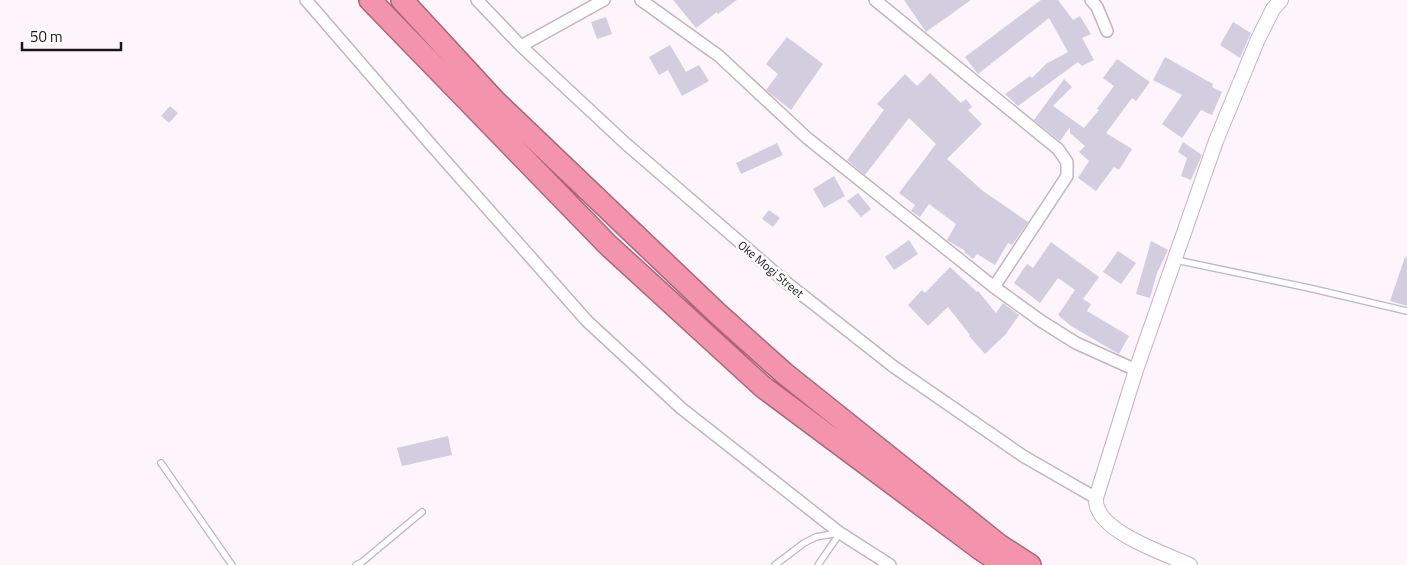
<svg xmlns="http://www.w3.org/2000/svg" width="1407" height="565" viewBox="0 0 1407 565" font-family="'Titillium Web',sans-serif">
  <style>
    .building { fill: #d2cddf }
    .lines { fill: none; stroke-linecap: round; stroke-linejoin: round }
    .service-casing { stroke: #c3b4c1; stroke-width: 8 }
    .minor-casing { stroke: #c3b4c1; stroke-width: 14 }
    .tertiary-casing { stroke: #c3b4c1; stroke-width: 16 }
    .motorway-casing { stroke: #a86879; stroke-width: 24 }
    .service { stroke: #fff; stroke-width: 5.5 }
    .minor { stroke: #fff; stroke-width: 11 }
    .tertiary { stroke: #fff; stroke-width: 14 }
    .motorway { stroke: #f494ac; stroke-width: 21 }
    .labels { text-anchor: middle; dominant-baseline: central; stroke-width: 5; stroke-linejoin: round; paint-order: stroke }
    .street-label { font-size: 12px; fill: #1b151a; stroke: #fff }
  </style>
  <rect width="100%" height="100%" fill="#fef4fc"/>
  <path class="building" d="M 673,0 L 737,0 L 718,14 L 717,12 L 696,28 Z
    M 904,0 L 971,0 L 926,32 Z
    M 1041,0 L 1058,0 L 1073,20 L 1080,16 L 1091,34 L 1082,38 L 1094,60 L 1082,66 L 1078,62 L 1018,106 L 1005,94 L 1030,76 L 1032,78 L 1046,64 L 1068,52 L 1049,18 L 978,74 L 965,57 Z
    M 606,17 L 612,34 L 597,39 L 591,22 Z
    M 1233,22 L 1251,33 L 1240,58 L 1220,45 Z
    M 787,37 L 823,64 L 791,110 L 766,90 L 778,74 L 766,64 Z
    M 670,45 L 686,72 L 699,65 L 709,81 L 682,96 L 668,70 L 659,75 L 649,57 Z
    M 1165,57 L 1213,84 L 1212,87 L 1222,92 L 1212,115 L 1201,110 L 1182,138 L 1162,124 L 1182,95 L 1153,80 Z
    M 1117,59 L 1150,82 L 1136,101 L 1132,98 L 1106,133 L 1132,149 L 1119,170 L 1114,167 L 1096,191 L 1078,178 L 1089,161 L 1079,152 L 1085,146 L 1070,133 L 1070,127 L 1060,141 L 1034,120 L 1064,79 L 1072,87 L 1053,106 L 1084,128 L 1099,110 L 1097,109 L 1114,86 L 1103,78 Z
    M 930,73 L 961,103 L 966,99 L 972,107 L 968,110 L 982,124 L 947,159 L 983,191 L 1028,222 L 1012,245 L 1008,243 L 995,265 L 977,254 L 973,259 L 964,252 L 965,251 L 947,240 L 956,224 L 929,204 L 920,217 L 911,211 L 915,205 L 899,193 L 936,144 L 909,118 L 865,175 L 847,160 L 884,110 L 877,104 L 905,74 L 917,86 Z
    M 170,106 L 178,113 L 169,123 L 161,116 Z
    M 1183,142 L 1202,155 L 1191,180 L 1181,176 L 1187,158 L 1178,152 Z
    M 777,143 L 783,155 L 741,174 L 736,163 Z
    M 834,176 L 845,196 L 824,208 L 813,189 Z
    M 858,193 L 871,209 L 861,217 L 847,201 Z
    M 769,210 L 780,218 L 773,227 L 762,219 Z
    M 909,240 L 918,254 L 894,270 L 885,257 Z
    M 1151,241 L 1168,250 L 1157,273 L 1150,298 L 1136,294 Z
    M 1051,242 L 1099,277 L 1083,299 L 1091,304 L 1087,311 L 1129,336 L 1119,354 L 1071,326 L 1058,315 L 1075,290 L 1058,278 L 1040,303 L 1014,283 L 1027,264 L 1033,268 Z
    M 1118,251 L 1136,263 L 1121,284 L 1103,272 Z
    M 1405,257 L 1407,258 L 1407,306 L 1390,301 Z
    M 950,267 L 977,292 L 978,291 L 996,313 L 1003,303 L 1019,315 L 1006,334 L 985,354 L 969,336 L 970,335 L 948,307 L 928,326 L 908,305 L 922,290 L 925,293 Z
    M 448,436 L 452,455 L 402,466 L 397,448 Z"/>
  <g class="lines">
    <g class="service-casing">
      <path id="service" d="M 1176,260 L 1309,288 L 1407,311
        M 161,463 L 232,565
        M 356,565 L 362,562 L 422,512
        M 775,565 L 804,543 L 816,537 L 838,533
        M 818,565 L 840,533"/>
    </g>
    <g class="minor-casing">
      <path id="minor" d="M 306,0 L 433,147 L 587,321 L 681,408 L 840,533 L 890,565
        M 477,0 L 521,46 L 625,143 L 787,283 L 894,367 L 1023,456 L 1096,498
        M 641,0 L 719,56 L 807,138 L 994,287 L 1041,321 L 1076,343 L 1136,370
        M 875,0 L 1058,149 L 1067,162 L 1067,176 L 994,287
        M 1091,0 L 1097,7 L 1107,31
        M 521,46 L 604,0"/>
    </g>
    <g class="tertiary-casing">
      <path id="tertiary" d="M 1190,565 C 1166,554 1108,535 1098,509 C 1096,506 1096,501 1096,498 L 1136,370 L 1216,141 L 1258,39 L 1273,9 L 1281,0"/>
    </g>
    <g class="motorway-casing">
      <path id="motorway" d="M 370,0 L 608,245 L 763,387 L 979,548 L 1004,565
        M 402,0 L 495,101 L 717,313 L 784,373 L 999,545 L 1030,565"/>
    </g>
    <use href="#service" class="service"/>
    <use href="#minor" class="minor"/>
    <use href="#tertiary" class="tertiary"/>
    <use href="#motorway" class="motorway"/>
  </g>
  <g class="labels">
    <g class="street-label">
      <text transform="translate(771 269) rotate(40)">Oke Mogi Street</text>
    </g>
  </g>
  <path d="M22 42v8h99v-8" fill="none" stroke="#1b151a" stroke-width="2.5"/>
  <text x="30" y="42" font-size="15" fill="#1b151a" stroke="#ffffff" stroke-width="4" paint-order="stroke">50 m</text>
</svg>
